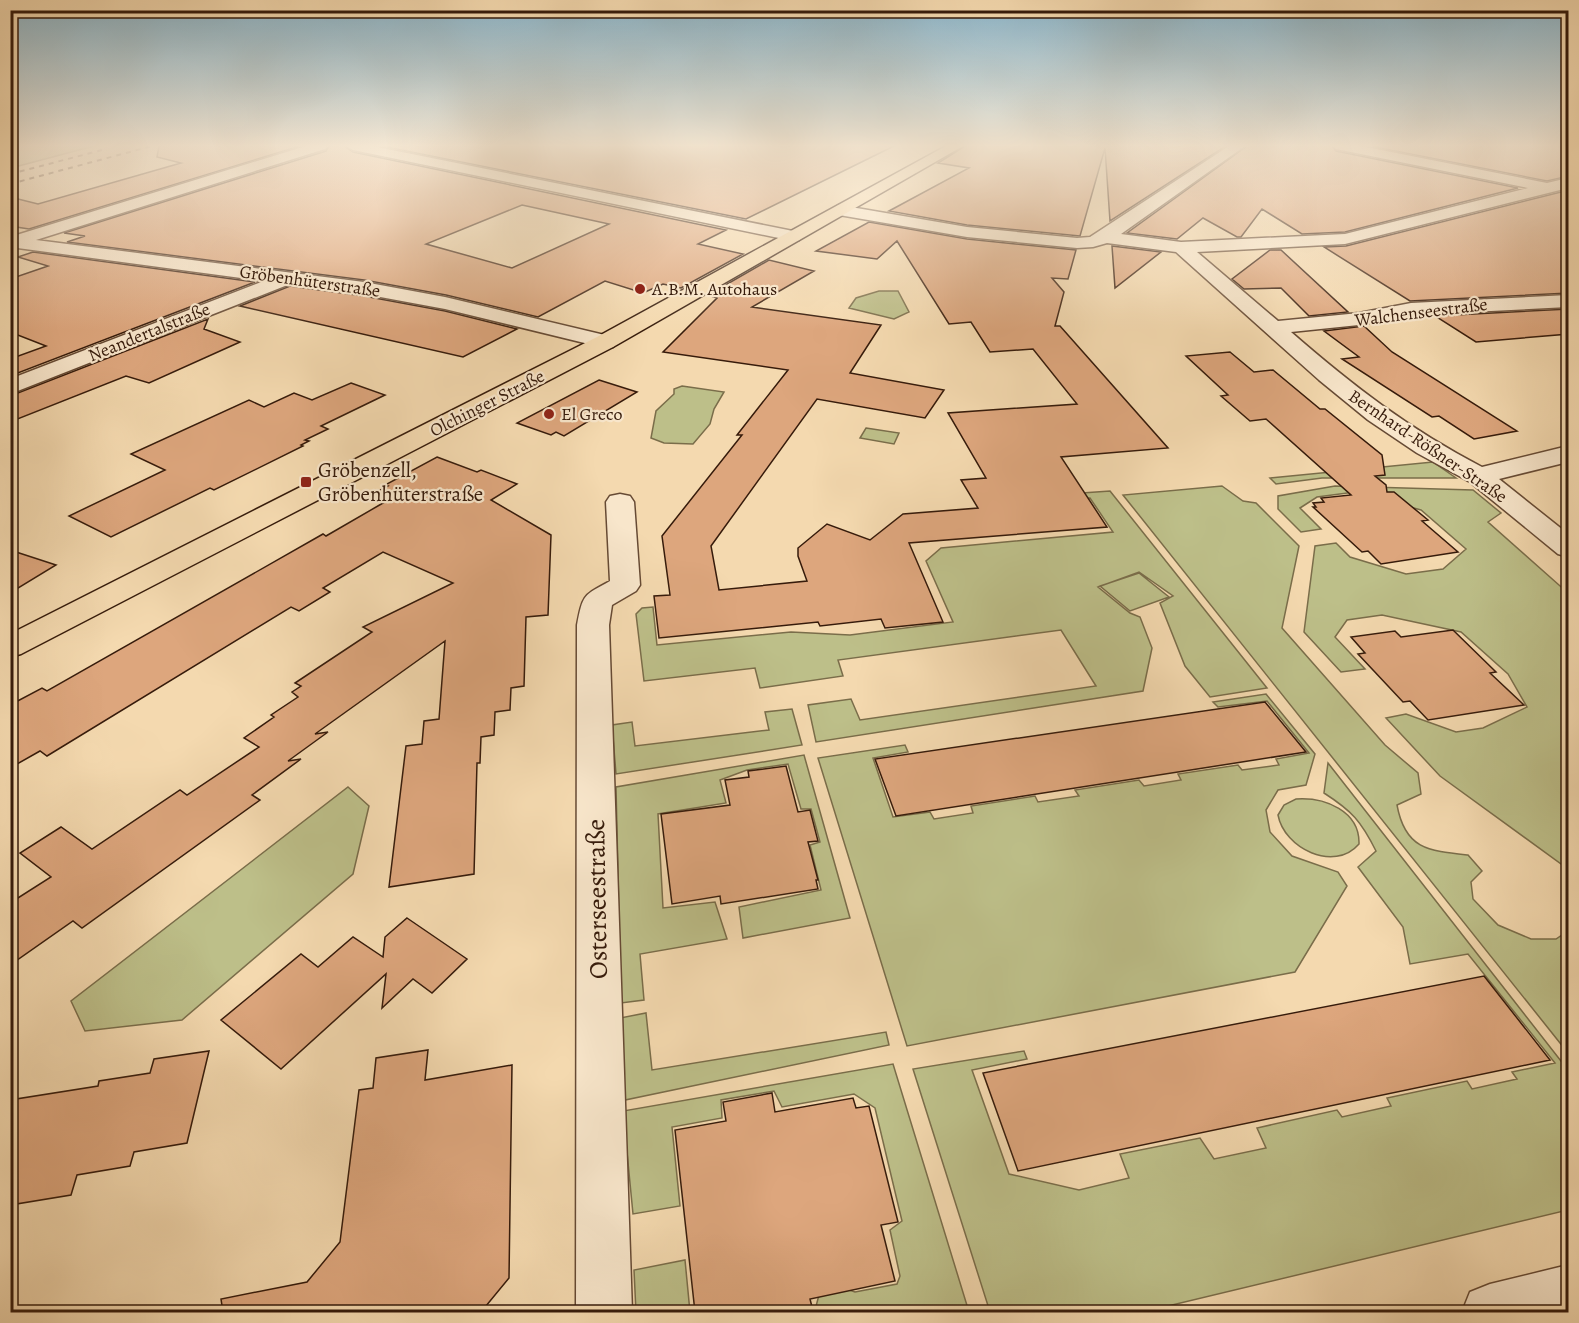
<svg xmlns="http://www.w3.org/2000/svg" width="1579" height="1323" viewBox="0 0 1579 1323" font-family="Alegreya,serif">
  <style>
    .green { fill: #bdbf89; stroke: #7a6d4a; stroke-width: 1.5 }
    .building { fill: #dda67d; stroke: #361b0b; stroke-width: 1.5; fill-rule: evenodd }
    .lines { fill: none; stroke-linecap: round; stroke-linejoin: round }
    .minor-casing { stroke: #664a34; stroke-width: 3 }
    .major-casing { stroke: #361b0b; stroke-width: 3 }
    .minor { fill: #f8e6cb; fill-rule: evenodd }
    .major { fill: #f4d9af; fill-rule: evenodd }
    .rail { stroke: #361b0b; stroke-width: 2; stroke-dasharray: 5 5; stroke-linecap: butt }
    .poi-dot { fill: #8f2418; stroke: #f8e6cb; stroke-width: 2 }
    .labels { text-anchor: middle; dominant-baseline: central; stroke-width: 4.5; stroke-linejoin: round; paint-order: stroke }
    .far-street-label { font-size: 18px; fill: #361b0b; stroke: #f8e6cb }
    .far-poi-label { font-size: 18px; fill: #361b0b; stroke: #f8e6cb; text-anchor: start }
    .poi-label { font-size: 21px; fill: #361b0b; stroke: #f8e6cb; text-anchor: start }
    .near-street-label { font-size: 26px; fill: #361b0b; stroke: #f8e6cb }
  </style>
  <rect width="100%" height="100%" fill="#f4d9af"/>
  <filter id="stains"><feTurbulence type="fractalNoise" baseFrequency=".00333" numOctaves="4"/><feColorMatrix values="0 0 0 0 .2 0 0 0 0 .09 0 0 0 0 .02 0 0 0 .5 -.17"/></filter>
  <radialGradient id="worn" r=".72"><stop offset=".6" stop-color="#630" stop-opacity="0"/><stop offset="1" stop-color="#630" stop-opacity=".3"/></radialGradient>
  <path class="green" d="M 10,146 L 94,146 L 11,168 Z
    M 879,291 L 898,291 L 909,312 L 894,319 L 849,308 L 856,298 Z
    M 682,386 L 724,392 L 714,409 L 710,424 L 693,444 L 664,443 L 651,438 L 656,411 L 674,394 L 674,389 Z
    M 866,428 L 899,433 L 894,444 L 860,438 Z
    M 1433,462 L 1456,478 L 1322,478 L 1276,484 L 1270,478 Z
    M 1222,486 L 1243,501 L 1256,503 L 1299,546 L 1282,628 L 1385,745 L 1418,773 L 1421,794 L 1397,805 C 1405,849 1428,851 1468,855 L 1482,871 L 1471,882 L 1473,899 L 1498,925 L 1531,939 L 1556,939 L 1568,931 L 1568,1053 L 1123,495 Z
    M 1335,486 L 1473,490 L 1501,513 L 1488,522 L 1568,593 L 1568,869 L 1440,776 L 1386,718 L 1406,714 L 1456,732 L 1483,728 L 1527,707 L 1508,674 L 1461,632 L 1382,615 L 1347,620 L 1335,637 L 1365,669 L 1341,672 L 1304,632 L 1315,546 L 1336,543 L 1350,557 L 1406,574 L 1443,569 L 1466,549 L 1421,510 L 1355,492 L 1317,497 L 1300,508 L 1321,529 L 1301,532 L 1278,509 L 1278,496 Z
    M 1110,491 L 1267,688 L 1210,697 L 1185,666 L 1160,603 L 1173,596 L 1139,572 L 1098,587 L 1130,613 L 1140,617 L 1152,648 L 1143,691 L 816,742 L 808,705 L 851,699 L 860,720 L 1096,686 L 1061,630 L 838,660 L 843,676 L 760,688 L 755,668 L 644,681 L 636,614 L 642,608 L 653,607 L 657,645 L 791,632 L 850,635 L 953,622 L 926,561 L 941,548 L 1113,532 L 1090,498 L 1057,500 L 1054,495 Z
    M 1139,573 L 1169,597 L 1130,611 L 1100,586 Z
    M 1266,694 L 1315,754 L 1306,785 L 1278,790 L 1266,810 L 1270,832 L 1292,856 L 1338,872 L 1347,886 L 1295,972 L 907,1046 L 818,758 L 905,745 L 908,752 L 873,758 L 893,817 L 930,812 L 934,819 L 973,813 L 971,806 L 1035,796 L 1038,802 L 1079,796 L 1075,790 L 1139,780 L 1144,786 L 1181,780 L 1178,774 L 1238,765 L 1242,770 L 1279,765 L 1276,759 L 1309,753 L 1267,701 L 1218,707 L 1213,702 Z
    M 792,709 L 802,745 L 616,774 L 612,725 L 632,722 L 635,746 L 769,730 L 765,712 Z
    M 804,755 L 850,918 L 743,938 L 739,907 L 821,890 L 810,845 L 820,842 L 811,809 L 801,809 L 788,764 L 747,770 L 720,780 L 726,803 L 658,814 L 663,908 L 715,902 L 727,939 L 640,954 L 644,1000 L 621,1003 L 616,787 Z
    M 1328,763 L 1568,1070 L 1568,1210 L 1143,1312 L 990,1312 L 913,1069 L 1024,1051 L 1027,1059 L 972,1070 L 1009,1174 L 1079,1190 L 1129,1178 L 1120,1154 L 1200,1138 L 1214,1159 L 1266,1148 L 1257,1128 L 1337,1110 L 1342,1117 L 1391,1106 L 1387,1098 L 1467,1081 L 1472,1089 L 1517,1079 L 1512,1072 L 1555,1063 L 1468,954 L 1410,964 L 1403,927 L 1358,867 L 1376,851 C 1361,821 1352,811 1324,793 Z
    M 348,787 L 369,806 L 353,874 L 182,1020 L 85,1031 L 71,1001 Z
    M 1296,799 C 1325,797 1360,811 1359,844 C 1334,873 1284,848 1278,815 L 1284,805 Z
    M 646,1013 L 652,1070 L 886,1032 L 889,1045 L 625,1100 L 620,1018 Z
    M 893,1064 L 969,1312 L 806,1312 L 815,1310 L 819,1295 L 849,1290 L 855,1292 L 897,1284 L 900,1276 L 890,1230 L 902,1221 L 875,1108 L 854,1094 L 782,1107 L 774,1091 L 721,1100 L 722,1118 L 672,1127 L 680,1206 L 633,1214 L 623,1111 Z
    M 685,1260 L 690,1312 L 636,1312 L 634,1270 Z"/>
  <path class="building" d="M 159,146 L 300,146 L 29,229 L 10,226 L 10,197 L 38,204 L 181,163 L 157,157 Z
    M 329,146 L 344,146 L 353,152 L 726,230 L 698,244 L 743,254 L 681,288 L 663,284 L 643,293 L 605,281 L 538,317 L 446,295 L 364,280 L 67,242 L 85,236 L 64,233 L 326,151 ZM 522,205 L 609,224 L 512,268 L 426,244 Z
    M 381,146 L 894,146 L 746,219 Z
    M 965,146 L 1226,146 L 1110,221 L 1105,148 L 1080,236 L 967,225 L 889,211 L 969,168 L 938,163 Z
    M 1247,146 L 1332,146 L 1336,151 L 1518,188 L 1345,232 L 1302,234 L 1262,209 L 1241,237 L 1237,237 L 1203,218 L 1177,239 L 1127,233 Z
    M 1370,146 L 1569,146 L 1569,176 L 1547,181 Z
    M 1569,190 L 1569,293 L 1410,301 L 1324,247 L 1346,246 Z
    M 869,222 L 967,239 L 1076,250 L 1068,279 L 1052,278 L 1064,292 L 1055,326 L 1060,326 L 1168,448 L 1061,457 L 1107,527 L 909,543 L 943,622 L 885,628 L 881,619 L 820,626 L 818,622 L 659,638 L 654,596 L 670,595 L 662,536 L 742,435 L 737,435 L 788,370 L 663,352 L 717,298 L 708,295 L 769,260 L 814,271 L 752,307 L 881,325 L 850,373 L 944,390 L 925,418 L 817,399 L 711,546 L 719,590 L 807,581 L 798,556 L 798,548 L 827,524 L 870,540 L 903,514 L 978,508 L 961,480 L 986,478 L 948,413 L 1077,404 L 1033,349 L 990,352 L 971,322 L 949,324 L 897,241 L 877,259 L 816,251 Z
    M 1112,246 L 1161,252 L 1115,288 Z
    M 1270,250 L 1281,250 L 1348,312 L 1309,316 L 1281,288 L 1244,289 L 1232,279 Z
    M 33,252 L 255,282 L 10,376 L 10,359 L 46,346 L 10,332 L 10,279 L 48,266 L 18,257 Z
    M 290,286 L 364,296 L 445,311 L 517,329 L 463,357 L 240,306 Z
    M 1569,309 L 1569,334 L 1476,342 L 1435,316 Z
    M 208,319 L 204,329 L 240,342 L 149,383 L 126,376 L 10,422 L 10,396 Z
    M 1364,326 L 1392,352 L 1517,431 L 1474,439 L 1439,416 L 1432,417 L 1342,359 L 1359,357 L 1324,331 Z
    M 1230,352 L 1254,372 L 1273,370 L 1320,409 L 1325,409 L 1382,455 L 1385,475 L 1375,476 L 1386,485 L 1387,492 L 1394,492 L 1428,520 L 1422,521 L 1458,552 L 1381,564 L 1368,551 L 1362,552 L 1313,507 L 1316,507 L 1313,503 L 1324,502 L 1321,498 L 1351,495 L 1266,419 L 1250,421 L 1221,396 L 1228,395 L 1186,356 Z
    M 599,380 L 637,392 L 564,436 L 556,432 L 551,435 L 517,423 Z
    M 351,383 L 385,395 L 321,426 L 328,429 L 305,440 L 309,441 L 301,445 L 303,446 L 214,490 L 210,488 L 111,537 L 69,516 L 165,470 L 131,454 L 249,400 L 264,407 L 294,393 L 312,400 Z
    M 437,457 L 477,472 L 481,470 L 517,484 L 491,500 L 551,535 L 548,615 L 526,617 L 524,686 L 511,688 L 510,710 L 495,712 L 494,735 L 481,737 L 480,763 L 477,763 L 474,874 L 389,887 L 406,746 L 422,744 L 424,721 L 439,719 L 445,641 L 315,734 L 328,732 L 288,761 L 301,759 L 252,795 L 260,800 L 82,928 L 73,921 L 10,965 L 10,903 L 51,877 L 20,853 L 61,827 L 92,849 L 180,790 L 187,795 L 259,747 L 244,738 L 274,717 L 271,715 L 298,697 L 292,692 L 301,686 L 295,683 L 372,632 L 363,627 L 453,583 L 383,552 L 323,588 L 330,592 L 299,611 L 291,607 L 47,756 L 40,751 L 10,768 L 10,705 L 42,688 L 47,691 L 323,534 L 326,536 L 383,503 L 368,497 L 388,486 L 385,485 Z
    M 10,550 L 56,565 L 10,593 Z
    M 1453,630 L 1496,672 L 1490,673 L 1524,705 L 1428,720 L 1410,701 L 1403,702 L 1358,654 L 1365,653 L 1351,637 L 1395,631 L 1401,637 Z
    M 1265,702 L 1306,752 L 896,816 L 875,759 Z
    M 786,766 L 798,812 L 810,810 L 818,841 L 808,842 L 818,880 L 816,880 L 818,889 L 721,904 L 720,896 L 672,904 L 661,814 L 730,805 L 725,780 L 749,777 L 748,771 Z
    M 407,918 L 467,959 L 432,993 L 413,979 L 382,1008 L 386,974 L 281,1069 L 221,1020 L 301,954 L 318,967 L 353,937 L 383,957 L 385,937 Z
    M 1484,976 L 1550,1060 L 1018,1171 L 983,1073 Z
    M 428,1050 L 425,1080 L 512,1065 L 509,1278 L 481,1312 L 223,1312 L 221,1299 L 307,1282 L 340,1242 L 359,1090 L 373,1088 L 376,1058 Z
    M 209,1051 L 187,1143 L 134,1152 L 130,1166 L 77,1175 L 71,1195 L 10,1205 L 10,1100 L 98,1086 L 99,1081 L 150,1073 L 154,1059 Z
    M 772,1093 L 775,1112 L 853,1098 L 856,1108 L 869,1106 L 898,1222 L 881,1225 L 895,1281 L 810,1299 L 812,1307 L 787,1312 L 695,1312 L 675,1130 L 726,1121 L 723,1102 Z"/>
  <g class="lines">
    <g class="minor-casing">
      <path id="minor" d="M 306,146 L 327,146 L 325,149 L 36,240 L 364,282 L 445,297 L 613,337 L 616,342 L 613,347 L 605,348 L 445,309 L 364,294 L 290,284 L 10,394 L 10,379 L 264,281 L 10,247 L 10,237 Z
        M 346,146 L 372,146 L 793,231 L 799,232 L 802,236 L 799,240 L 793,241 L 353,150 Z
        M 1229,146 L 1245,146 L 1121,234 L 1181,242 L 1345,234 L 1528,188 L 1341,150 L 1336,149 L 1334,146 L 1361,146 L 1547,183 L 1568,178 L 1568,188 L 1345,244 L 1197,252 L 1278,321 L 1359,313 L 1411,303 L 1568,295 L 1568,307 L 1411,315 L 1359,325 L 1291,332 C 1353,386 1409,429 1482,467 L 1568,446 L 1568,462 L 1499,479 L 1568,534 L 1568,557 L 1558,554 L 1470,482 L 1417,453 L 1368,420 L 1319,380 L 1176,252 L 1107,243 L 1093,247 L 1077,248 L 967,237 L 839,215 L 831,210 L 839,205 L 967,227 L 1077,238 L 1090,237 Z
        M 620,494 L 630,496 L 634,502 L 640,585 L 636,591 L 612,605 L 609,625 L 632,1312 L 576,1312 L 577,625 C 583,594 583,596 610,581 L 606,502 L 610,496 Z
        M 1568,1265 L 1568,1312 L 1462,1312 L 1470,1292 L 1490,1284 Z"/>
    </g>
    <g class="major-casing">
      <path id="major" d="M 946,146 L 963,146 L 613,347 L 21,654 L 10,657 L 10,634 L 597,337 Z"/>
    </g>
    <use href="#minor" class="minor"/>
    <use href="#major" class="major"/>
    <path class="rail" d="M 10,174 L 106,149
      M 10,184 L 152,146"/>
  </g>
  <linearGradient id="sky" x2="0" y2="1"><stop stop-color="#8ab7ce"/><stop offset="0.44" stop-color="#faeedb"/><stop offset="1" stop-color="#faeedb" stop-opacity="0"/></linearGradient>
  <rect width="1579" height="331" fill="url(#sky)"/>
  <g class="poi-dot">
    <circle cx="640" cy="289" r="6"/>
    <circle cx="549" cy="414" r="6"/>
    <rect x="300" y="476" width="12" height="12" rx="3"/>
  </g>
  <g class="labels">
    <g class="far-street-label">
      <text transform="translate(310 281) rotate(8)">Gröbenhüterstraße</text>
      <text transform="translate(1421 312) rotate(-7)">Walchenseestraße</text>
      <text transform="translate(149 332) rotate(-22)">Neandertalstraße</text>
      <text transform="translate(487 403) rotate(-27)">Olchinger Straße</text>
      <text transform="translate(1428 446) rotate(34)">Bernhard-Rößner-Straße</text>
    </g>
    <g class="far-poi-label">
      <text x="652" y="289">A.B.M. Autohaus</text>
      <text x="561" y="414">El Greco</text>
    </g>
    <g class="poi-label">
      <text x="318" y="470">Gröbenzell,<tspan x="318" dy="24">Gröbenhüterstraße</tspan></text>
    </g>
    <g class="near-street-label">
      <text transform="translate(597 899) rotate(-91)">Osterseestraße</text>
    </g>
  </g>
  <rect width="1579" height="1323" fill="none" stroke="#f4d9af" stroke-width="36"/>
  <rect x="12" y="12" width="1555" height="1299" fill="none" stroke="#361b0b" stroke-width="3"/>
  <rect x="18" y="18" width="1543" height="1287" fill="none" stroke="#361b0b" stroke-width="1.5"/>
  <rect width="100%" height="100%" filter="url(#stains)"/>
  <rect width="100%" height="100%" fill="url(#worn)"/>
</svg>
